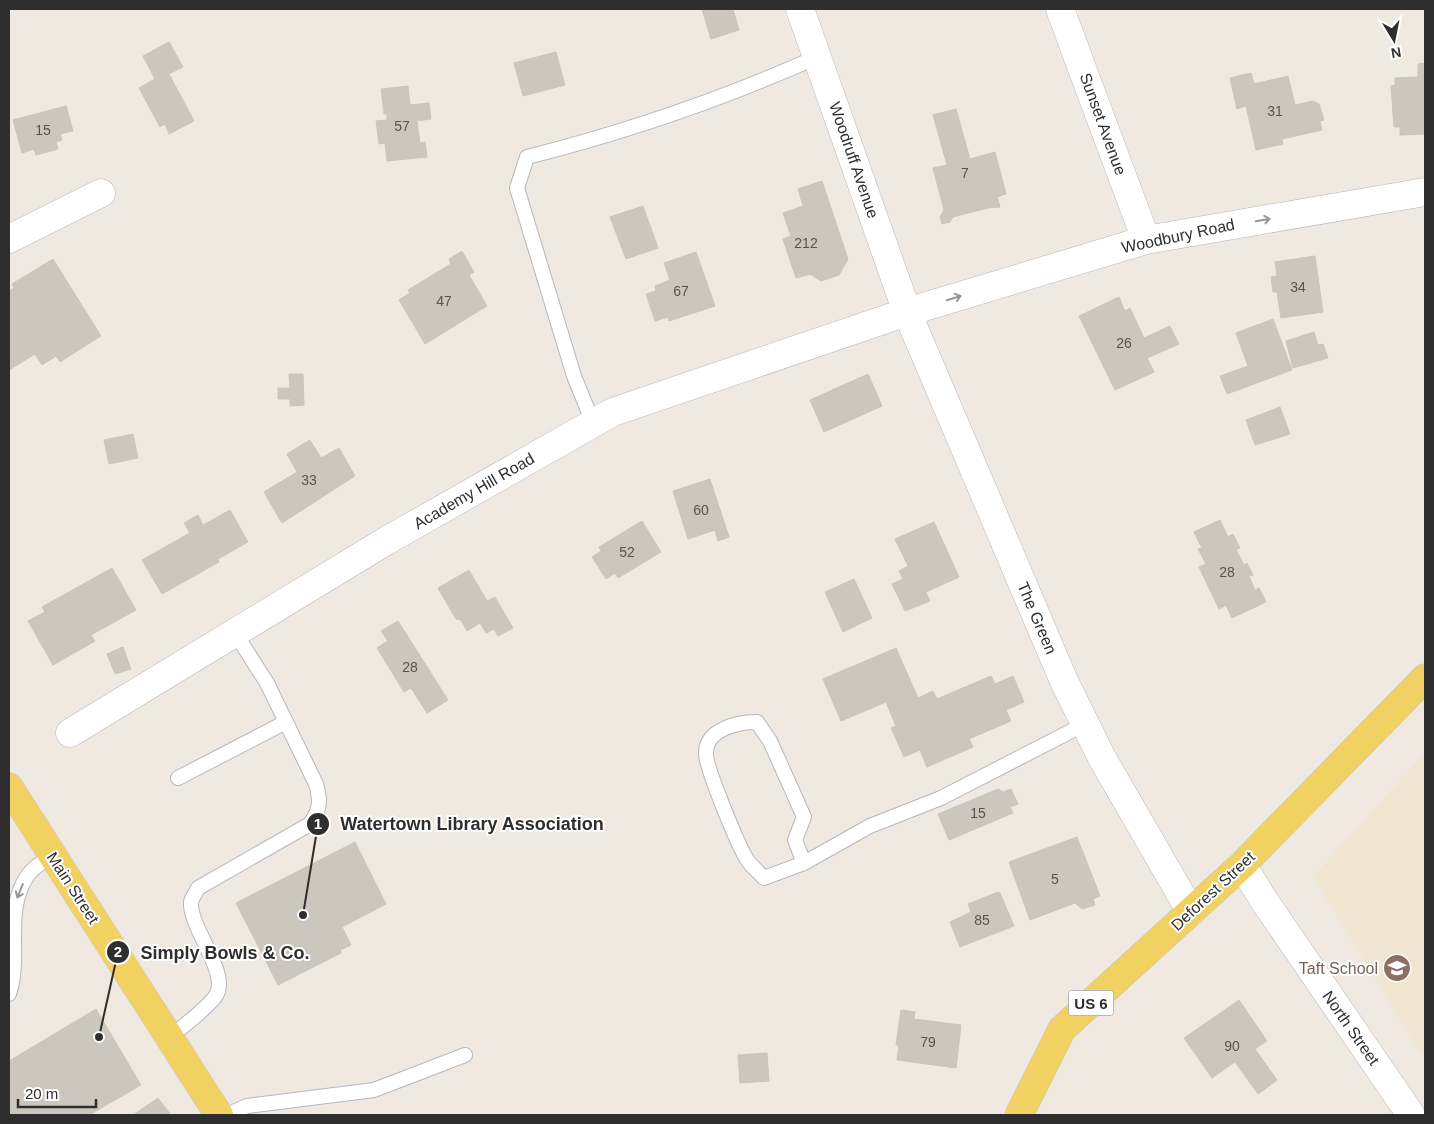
<svg xmlns="http://www.w3.org/2000/svg" width="1434" height="1124" viewBox="0 0 1434 1124" font-family="Helvetica,sans-serif">
  <style>
    .education { fill: #f0e6d1 }
    .building { fill: #cbc7bf; stroke: #cbc5ba }
    .lines { fill: none; stroke-linecap: round; stroke-linejoin: round }
    .lane-casing { stroke: #b4b7c1; stroke-width: 16 }
    .street-casing { stroke: #b4b7c1; stroke-width: 29 }
    .secondary-casing { stroke: #b4b7c1; stroke-width: 29 }
    .primary-casing { stroke: #c9c9c9; stroke-width: 29 }
    .lane { stroke: #fff; stroke-width: 14 }
    .street { stroke: #fff; stroke-width: 28 }
    .secondary { stroke: #fff; stroke-width: 28 }
    .primary { stroke: #f2d163; stroke-width: 28 }
    .oneway { stroke: #969696 }
    .labels { text-anchor: middle; dominant-baseline: central; stroke-width: 4; stroke-linejoin: round; paint-order: stroke }
    .number-label { font-size: 14px; fill: #555452 }
    .shield { fill: #fff; stroke: #6d6d6d; stroke-width: 1 }
    .shield-label { font-size: 15px; font-weight: bold; fill: #2e2e2e }
    .street-label { font-size: 16px; fill: #2e2e2e; stroke: #fff }
    .education-label { font-size: 16px; fill: #785e54; stroke: #fff; text-anchor: end }
    .leader { fill: none; stroke: #2e2e2e; stroke-width: 2 }
    .callout-dot { fill: #2e2e2e; stroke: #fff; stroke-width: 2 }
    .mark-label { font-size: 15px; text-anchor: middle; font-weight: bold; fill: #fff }
    .callout-label { font-size: 18px; text-anchor: middle; font-weight: bold; fill: #2e2e2e; stroke: #fff; stroke-width: 4; stroke-linejoin: round; paint-order: stroke }
  </style>
  <rect width="100%" height="100%" fill="#efe9e1"/>
  <path class="education" d="M 1425,753 L 1425,1060 L 1313,877 Z"/>
  <path class="building" d="M 702,9 L 733,9 L 739,30 L 711,39 Z
    M 169,42 L 183,67 L 169,74 L 194,121 L 169,134 L 165,124 L 160,127 L 139,88 L 155,79 L 143,56 Z
    M 556,52 L 565,85 L 523,96 L 514,63 Z
    M 1425,63 L 1425,134 L 1400,135 L 1400,127 L 1394,127 L 1391,86 L 1395,85 L 1395,78 L 1418,77 L 1418,64 Z
    M 1251,73 L 1254,84 L 1288,76 L 1295,105 L 1313,101 L 1319,104 L 1324,120 L 1320,121 L 1322,130 L 1282,139 L 1283,144 L 1256,150 L 1246,106 L 1237,109 L 1230,78 Z
    M 408,86 L 410,105 L 429,103 L 431,119 L 417,121 L 420,143 L 425,142 L 427,157 L 387,161 L 385,143 L 379,144 L 376,121 L 387,120 L 387,114 L 384,114 L 381,89 Z
    M 66,106 L 73,131 L 60,134 L 62,140 L 56,142 L 58,149 L 36,155 L 34,149 L 22,153 L 13,120 Z
    M 956,109 L 970,159 L 995,152 L 1006,194 L 997,197 L 1000,207 L 988,208 L 953,217 L 950,222 L 942,224 L 940,217 L 944,210 L 933,168 L 947,165 L 933,115 Z
    M 822,181 L 848,259 L 839,275 L 821,281 L 810,274 L 796,278 L 783,239 L 791,236 L 783,213 L 803,206 L 798,189 Z
    M 643,206 L 658,248 L 626,259 L 610,217 Z
    M 462,251 L 474,272 L 469,275 L 487,306 L 425,344 L 399,300 L 410,293 L 408,290 L 451,264 L 449,259 Z
    M 696,252 L 715,306 L 669,321 L 668,317 L 655,321 L 646,294 L 656,291 L 655,286 L 670,280 L 664,263 Z
    M 1315,256 L 1323,312 L 1281,318 L 1277,292 L 1273,292 L 1271,277 L 1277,276 L 1275,262 Z
    M 53,259 L 101,336 L 60,362 L 56,356 L 42,365 L 35,354 L 9,370 L 9,291 L 14,288 L 12,284 Z
    M 1119,297 L 1125,311 L 1130,308 L 1144,338 L 1170,326 L 1179,344 L 1147,358 L 1154,372 L 1115,390 L 1079,316 Z
    M 1273,319 L 1292,370 L 1227,394 L 1220,376 L 1248,366 L 1236,333 Z
    M 1314,332 L 1318,345 L 1323,344 L 1328,358 L 1293,368 L 1286,341 Z
    M 289,374 L 303,374 L 304,405 L 290,406 L 290,399 L 278,399 L 278,388 L 290,388 Z
    M 868,374 L 882,406 L 824,432 L 810,400 Z
    M 1280,407 L 1290,434 L 1255,445 L 1246,420 Z
    M 133,434 L 138,458 L 109,464 L 104,440 Z
    M 310,440 L 321,458 L 339,448 L 355,476 L 282,523 L 264,492 L 297,472 L 287,454 Z
    M 710,479 L 729,537 L 718,541 L 715,530 L 688,539 L 673,491 Z
    M 230,510 L 248,542 L 218,559 L 219,562 L 162,594 L 142,560 L 190,533 L 184,523 L 198,515 L 203,525 Z
    M 1220,520 L 1228,537 L 1233,534 L 1240,548 L 1236,550 L 1244,565 L 1247,563 L 1253,575 L 1249,576 L 1255,590 L 1259,588 L 1266,602 L 1232,618 L 1226,605 L 1219,609 L 1199,567 L 1206,564 L 1198,549 L 1202,548 L 1194,532 Z
    M 642,521 L 661,552 L 618,578 L 615,573 L 606,579 L 592,557 L 601,551 L 599,547 Z
    M 934,522 L 959,577 L 926,592 L 930,601 L 905,611 L 892,584 L 903,579 L 899,571 L 908,566 L 895,539 Z
    M 112,568 L 136,610 L 91,635 L 95,641 L 53,665 L 28,621 L 45,612 L 42,607 Z
    M 469,570 L 487,601 L 495,597 L 513,628 L 498,636 L 494,629 L 486,633 L 480,623 L 467,631 L 461,620 L 456,619 L 438,588 Z
    M 854,579 L 872,618 L 843,632 L 825,592 Z
    M 398,621 L 448,700 L 427,713 L 411,688 L 404,692 L 377,648 L 388,641 L 381,631 Z
    M 123,647 L 131,669 L 115,674 L 107,654 Z
    M 896,648 L 918,698 L 933,691 L 937,699 L 991,676 L 995,684 L 1013,676 L 1024,702 L 1006,710 L 1011,721 L 969,739 L 973,747 L 927,767 L 920,750 L 904,757 L 891,728 L 896,726 L 886,702 L 841,721 L 823,679 Z
    M 998,789 L 1003,792 L 1011,789 L 1018,804 L 1010,807 L 1013,813 L 949,840 L 938,814 Z
    M 1077,837 L 1100,896 L 1093,899 L 1095,905 L 1082,909 L 1075,903 L 1030,920 L 1009,862 Z
    M 355,842 L 386,904 L 342,927 L 351,945 L 340,950 L 341,953 L 278,985 L 236,903 Z
    M 998,892 L 1000,893 L 1014,926 L 960,947 L 950,922 L 971,912 L 968,904 Z
    M 1239,1000 L 1267,1041 L 1255,1049 L 1277,1080 L 1258,1094 L 1235,1062 L 1212,1078 L 1184,1038 Z
    M 96,1009 L 141,1085 L 89,1115 L 9,1115 L 9,1061 Z
    M 901,1010 L 915,1012 L 914,1019 L 961,1025 L 956,1068 L 897,1060 L 899,1045 L 896,1045 Z
    M 767,1053 L 769,1081 L 740,1083 L 738,1055 Z
    M 158,1098 L 171,1115 L 133,1115 Z"/>
  <g class="lines">
    <g class="lane-casing">
      <path id="lane" d="M 593,423 L 574,376 L 517,188 L 527,157 C 626,132 723,99 817,57
        M 178,778 L 286,722
        M 804,863 L 795,840 L 804,817 L 770,741 L 757,722 C 738,722 706,729 706,753 C 705,766 739,848 748,861 C 752,867 759,872 764,878 L 804,863 L 870,826 L 941,798 L 1085,724
        M 9,994 C 22,955 3,911 28,875 C 34,867 44,861 51,855
        M 169,1038 C 184,1025 203,1012 215,997 C 232,975 189,928 191,902 C 192,898 196,892 198,888 L 310,824 C 320,810 321,801 316,784 L 267,683 L 235,633
        M 227,1115 L 247,1106 L 374,1090 L 465,1055"/>
    </g>
    <g class="street-casing">
      <path id="street" d="M 800,9 L 907,312 L 1064,681 L 1102,758 L 1191,912
        M 1060,9 L 1146,240
        M 9,239 L 101,193
        M 70,733 L 386,541 L 613,412 L 907,312 L 1146,240 L 1425,192"/>
    </g>
    <g class="secondary-casing">
      <path id="secondary" d="M 1242,865 L 1265,902 L 1411,1115"/>
    </g>
    <g class="primary-casing">
      <path id="primary" d="M 9,787 L 219,1115
        M 1019,1115 L 1062,1029 L 1242,865 L 1425,678"/>
    </g>
    <use href="#lane" class="lane"/>
    <use href="#street" class="street"/>
    <use href="#secondary" class="secondary"/>
    <use href="#primary" class="primary"/>
  </g>
  <defs><path id="oneway-shaft" d="M-6 0H5M1.5-3L5.5 0L1.5 3" fill="none" stroke-width="1.6" stroke-linecap="round" stroke-linejoin="round" transform="scale(1.25)"/></defs>
  <g class="oneway">
    <use href="#oneway-shaft" transform="translate(1263 220) rotate(-10)"/>
    <use href="#oneway-shaft" transform="translate(954 298) rotate(-17)"/>
    <use href="#oneway-shaft" transform="translate(20 891) rotate(112)"/>
  </g>
  <defs>
    <g id="school-disc" transform="scale(1.4375)"><circle r="9.5" fill="#8d6e63" stroke="#fff"/><path d="M0-5L7-2L0 1L-7-2ZM-4 1L0 2.5L4 1V4Q0 6-4 4Z" fill="#fff"/></g>
  </defs>
  <g fill-rule="evenodd">
    <use href="#school-disc" x="1397" y="968"/>
  </g>
  <g class="labels">
    <g class="number-label">
      <text x="1275" y="111">31</text>
      <text x="402" y="126">57</text>
      <text x="43" y="130">15</text>
      <text x="965" y="173">7</text>
      <text x="806" y="243">212</text>
      <text x="1298" y="287">34</text>
      <text x="681" y="291">67</text>
      <text x="444" y="301">47</text>
      <text x="1124" y="343">26</text>
      <text x="309" y="480">33</text>
      <text x="701" y="510">60</text>
      <text x="627" y="552">52</text>
      <text x="1227" y="572">28</text>
      <text x="410" y="667">28</text>
      <text x="978" y="813">15</text>
      <text x="1055" y="879">5</text>
      <text x="982" y="920">85</text>
      <text x="928" y="1042">79</text>
      <text x="1232" y="1046">90</text>
    </g>
    <rect class="shield" x="1068.5" y="990.5" width="45" height="25" rx="4"/>
    <g class="shield-label">
      <text x="1091" y="1003">US 6</text>
    </g>
    <g class="street-label">
      <text transform="translate(1103 124) rotate(70)">Sunset Avenue</text>
      <text transform="translate(854 160) rotate(71)">Woodruff Avenue</text>
      <text transform="translate(1178 236) rotate(-12)">Woodbury Road</text>
      <text transform="translate(474 491) rotate(-30)">Academy Hill Road</text>
      <text transform="translate(1037 618) rotate(67)">The Green</text>
      <text transform="translate(73 888) rotate(57)">Main Street</text>
      <text transform="translate(1213 891) rotate(-43)">Deforest Street</text>
      <text transform="translate(1351 1028) rotate(55)">North Street</text>
    </g>
    <g class="education-label">
      <text x="1378" y="968">Taft School</text>
    </g>
  </g>
  <path class="leader" d="M303 915L318 824M99 1037L118 952"/>
  <g class="callout-dot">
    <circle cx="303" cy="915" r="5"/>
    <circle cx="99" cy="1037" r="5"/>
    <circle cx="318" cy="824" r="12"/>
    <circle cx="118" cy="952" r="12"/>
  </g>
  <g class="mark-label">
    <text x="318" y="829">1</text>
    <text x="118" y="957">2</text>
  </g>
  <g class="callout-label">
    <text x="472" y="830">Watertown Library Association</text>
    <text x="225" y="959">Simply Bowls &amp; Co.</text>
  </g>
  <rect width="1434" height="1124" fill="none" stroke="#2e2e2e" stroke-width="20"/>
  <g transform="translate(1394 40) rotate(170)" stroke="#ffffff" stroke-width="4" paint-order="stroke">
  <path d="M0-4L9 19L0 12L-9 19Z" fill="#2e2e2e"/>
  <text y="-8" font-size="14" font-weight="bold" text-anchor="middle" fill="#2e2e2e">N</text>
  </g>
  <path d="M18 1099v8h78v-8" fill="none" stroke="#2e2e2e" stroke-width="2.5"/>
  <text x="25" y="1099" font-size="15" fill="#2e2e2e" stroke="#ffffff" stroke-width="4" paint-order="stroke">20 m</text>
</svg>
